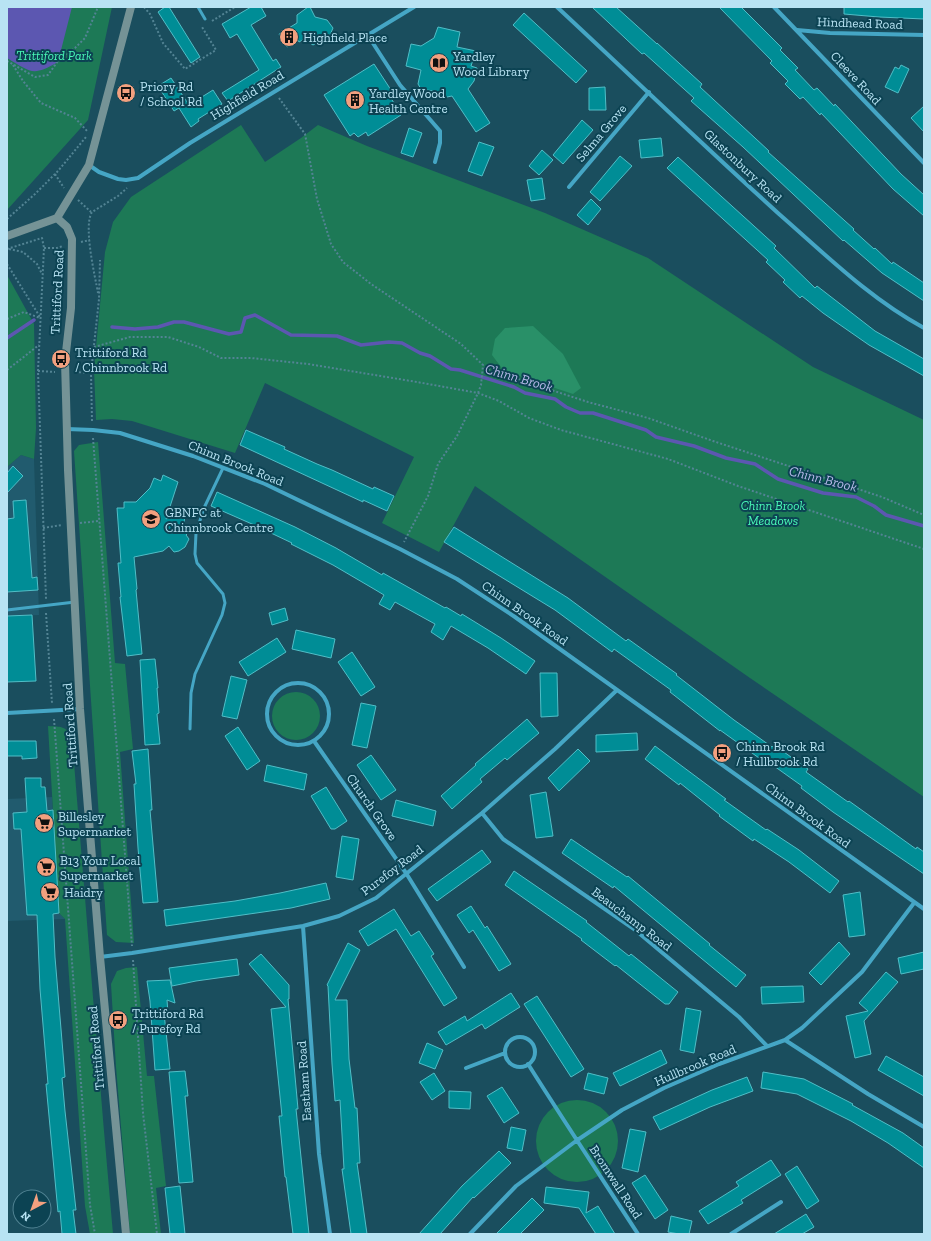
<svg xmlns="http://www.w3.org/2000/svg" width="931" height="1241" viewBox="0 0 931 1241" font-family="'Zilla Slab',serif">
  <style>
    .built { fill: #215b6e }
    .green { fill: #1d7956 }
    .forest { fill: #299068 }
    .water { fill: #5c57b1 }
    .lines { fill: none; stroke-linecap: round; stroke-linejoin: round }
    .stream { stroke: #5c57b1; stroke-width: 3.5 }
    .building { fill: #008d96; stroke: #50bec7 }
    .path { stroke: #538494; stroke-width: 2; stroke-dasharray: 2 2; stroke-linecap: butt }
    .lane { stroke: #45a6c5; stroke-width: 3 }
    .street { stroke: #45a6c5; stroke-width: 4 }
    .secondary { stroke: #759396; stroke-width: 8 }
    .labels { text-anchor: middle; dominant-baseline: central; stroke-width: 4; stroke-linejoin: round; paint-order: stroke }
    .street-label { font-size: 13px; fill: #b8e3f3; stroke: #0c4353 }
    .poi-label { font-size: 13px; fill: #b8e3f3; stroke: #0c4353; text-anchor: start }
    .park-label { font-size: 13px; font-style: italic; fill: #4af9b6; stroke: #0c4353 }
    .water-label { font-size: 14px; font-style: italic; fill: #b8baeb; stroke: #0c4353 }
  </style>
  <rect width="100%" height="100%" fill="#1a4e5e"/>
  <path class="built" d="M 21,455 L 34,459 L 39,615 L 7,616 L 7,467 Z
    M 52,797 L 59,913 L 65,919 L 7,921 L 7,799 Z"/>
  <path class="green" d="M 7,7 L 112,7 L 88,120 L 7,210 Z
    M 241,125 L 265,162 L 301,138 L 318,125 L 367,146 L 545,213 L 648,258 L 813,367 L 924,420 L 924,797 L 750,678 L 475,486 L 439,552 L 382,523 L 414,457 L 265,383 L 235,453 L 132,421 L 112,419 L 96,420 L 94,369 L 105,252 L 113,222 L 131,197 Z
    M 7,275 L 34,324 L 36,428 L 34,459 L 21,455 L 7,467 Z
    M 98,442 L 115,663 L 125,664 L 133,749 L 120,752 L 134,943 L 116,942 L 107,935 L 74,451 L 79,445 Z
    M272 716a24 24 0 1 1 48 0a24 24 0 1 1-48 0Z
    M 48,726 C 61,727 66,725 72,739 C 86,904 98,1069 113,1234 L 90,1234 L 85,1206 L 65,919 L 59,913 Z
    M 137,967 L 147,1076 L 154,1076 L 166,1186 L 156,1188 L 161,1234 L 130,1234 L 116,1067 L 111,984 L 117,971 L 126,968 Z
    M536 1141a41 41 0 1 1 82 0a41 41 0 1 1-82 0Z"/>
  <path class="forest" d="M 533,326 L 563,354 L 581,388 L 573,394 L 504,371 L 492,355 L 495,339 L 505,328 Z"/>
  <path class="water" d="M 7,7 L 72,7 L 58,62 C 32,77 31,72 7,58 Z"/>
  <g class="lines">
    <path class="stream" d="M 112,327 L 135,329 L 158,327 L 174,322 L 184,322 L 229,334 L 241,332 L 245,318 L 255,315 L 291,335 L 337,336 L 361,345 L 389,342 L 402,343 L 420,353 L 430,356 L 451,369 L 460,370 L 514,387 L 525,393 L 555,399 L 566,407 L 580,413 L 593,413 L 646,430 L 656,437 L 694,446 L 726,458 L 755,464 L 778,479 L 823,493 L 856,497 L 874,506 L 886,515 L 924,526
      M 7,338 L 34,320"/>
  </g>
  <path class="building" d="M 165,7 L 169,7 L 200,57 L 191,63 L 158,12 Z
    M 251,7 L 261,7 L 266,16 L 251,25 L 273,61 L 276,59 L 281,67 L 228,101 L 222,93 L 259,70 L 237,34 L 230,38 L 222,24 Z
    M 308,7 L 310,7 L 315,17 L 327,20 L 333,28 L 330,35 L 313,45 L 310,43 L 306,38 L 299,42 L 298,40 L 287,47 L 279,34 L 297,23 L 297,15 Z
    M 592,7 L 616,7 L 657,44 L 657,43 L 702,84 L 700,87 L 769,151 L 768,152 L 854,229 L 853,230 L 874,249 L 875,248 L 892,264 L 893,262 L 924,283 L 924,301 L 882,273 L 844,240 L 843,241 L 743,147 L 691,101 L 694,98 L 644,53 L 642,54 Z
    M 719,7 L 741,7 L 782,48 L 780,50 L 798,68 L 795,70 L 814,90 L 817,88 L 834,106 L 835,104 L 901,174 L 924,195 L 924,216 L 893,189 L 821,113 L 820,115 L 803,97 L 800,99 L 785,84 L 788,81 L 770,63 L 772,61 Z
    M 844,7 L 924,7 L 924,19 L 879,17 L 844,14 Z
    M 524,13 L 587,71 L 576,83 L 513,25 Z
    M 438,27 L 460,32 L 457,47 L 476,51 L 471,66 L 477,68 L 474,81 L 468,89 L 490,123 L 476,132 L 452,96 L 442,98 L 431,97 L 433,91 L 421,89 L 418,84 L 421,70 L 406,66 L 411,44 L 421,46 L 434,38 Z
    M 374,64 L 391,90 L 388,93 L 401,115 L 368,136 L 366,132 L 358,137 L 354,133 L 350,136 L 324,95 Z
    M 901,65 L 909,69 L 898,93 L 885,87 L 895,67 L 899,69 Z
    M 171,78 L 189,105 L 213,90 L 222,104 L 198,119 L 199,121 L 191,127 L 179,108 L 174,111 L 158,86 Z
    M 605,87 L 606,110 L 589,110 L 589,88 Z
    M 924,106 L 924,132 L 911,118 Z
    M 582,120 L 593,130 L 563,164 L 553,155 Z
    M 409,128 L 422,133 L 413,157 L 401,153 Z
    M 661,138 L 663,156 L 641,158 L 639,140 Z
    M 479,142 L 494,147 L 482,176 L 468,171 Z
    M 542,150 L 553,160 L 539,175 L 529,166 Z
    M 620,156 L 632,166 L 600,201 L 590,192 Z
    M 678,157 L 776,246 L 774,248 L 815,288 L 817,286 L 875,331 L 924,359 L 924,376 L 869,345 L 823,313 L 802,296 L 800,298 L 783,282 L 785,280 L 766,262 L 768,260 L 667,168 Z
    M 542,178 L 545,199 L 531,201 L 527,180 Z
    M 591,199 L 601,209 L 588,225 L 577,215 Z
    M 246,430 L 285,447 L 284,449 L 317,464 L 332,470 L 373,489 L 374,487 L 394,496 L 387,511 L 363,500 L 363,502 L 240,445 Z
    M 13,466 L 23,476 L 7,493 L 7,473 Z
    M 163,475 L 178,482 L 166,519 L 182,510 L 185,515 L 184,523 L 191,530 L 186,535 L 189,539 L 185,547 L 179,551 L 174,552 L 169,546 L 163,551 L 134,557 L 137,589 L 136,590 L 142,654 L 127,656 L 120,597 L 121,597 L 118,563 L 121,563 L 117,508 L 124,508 L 124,502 L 136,502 L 150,488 L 154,478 L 161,481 Z
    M 217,492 L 295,527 L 336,548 L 382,575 L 383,573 L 445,608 L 446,607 L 461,616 L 462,614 L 501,638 L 535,661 L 526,674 L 488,648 L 451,626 L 443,640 L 431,632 L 435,624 L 395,602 L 390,610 L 379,604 L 384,595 L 374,589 L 333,565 L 291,544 L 292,543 L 252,524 L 211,506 Z
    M 26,500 L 32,578 L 37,577 L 38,590 L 7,592 L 7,519 L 14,518 L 13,501 Z
    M 454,527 L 568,598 L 626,641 L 628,639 L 677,674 L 676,675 L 734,720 L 772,747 L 774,745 L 808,769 L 806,772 L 848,802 L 849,801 L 916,849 L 917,847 L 924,852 L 924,874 L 833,812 L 801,788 L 802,786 L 760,756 L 759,758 L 720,730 L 720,731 L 670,692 L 671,690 L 614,649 L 612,652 L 555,610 L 444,542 Z
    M 285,608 L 288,620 L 272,625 L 269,613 Z
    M 32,615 L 36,681 L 7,682 L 7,616 Z
    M 296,630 L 335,639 L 331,658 L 292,649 Z
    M 277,638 L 286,652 L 248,676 L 239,662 Z
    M 352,652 L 375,687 L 361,696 L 338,662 Z
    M 155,659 L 158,688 L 157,688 L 159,713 L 157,714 L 160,744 L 145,745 L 140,660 Z
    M 540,673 L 557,673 L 558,716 L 541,717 Z
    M 231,676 L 247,680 L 237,719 L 222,716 Z
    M 361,703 L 376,706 L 367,748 L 352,745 Z
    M 527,719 L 539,733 L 507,760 L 505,758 L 480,779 L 482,782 L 452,809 L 441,796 L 476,765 L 475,764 Z
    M 238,727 L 260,761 L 247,770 L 225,736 Z
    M 637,733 L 638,750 L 596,752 L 596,735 Z
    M 7,741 L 36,741 L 37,758 L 22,759 L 22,756 L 7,756 Z
    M 655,746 L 726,799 L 724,800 L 766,830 L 767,829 L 799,850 L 839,881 L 830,893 L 789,862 L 754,839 L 753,841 L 719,816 L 720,815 L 680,783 L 679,785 L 645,759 Z
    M 148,749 L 152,810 L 150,810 L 158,902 L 143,903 L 138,848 L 134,784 L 136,784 L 132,751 Z
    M 578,749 L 590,761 L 559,791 L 548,778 Z
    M 371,755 L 396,790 L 381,800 L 357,765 Z
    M 267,765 L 307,774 L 304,790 L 264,781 Z
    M 25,778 L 41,778 L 41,787 L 45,787 L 47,811 L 53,810 L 59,913 L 53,914 L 55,957 L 65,1077 L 62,1078 L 65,1111 L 76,1210 L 73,1210 L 76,1234 L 62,1234 L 60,1211 L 58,1212 L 46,1084 L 48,1084 L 40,989 L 37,915 L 27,915 L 21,829 L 14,829 L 13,813 L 27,812 Z
    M 326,787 L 347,821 L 335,829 L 331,829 L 311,796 Z
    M 546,792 L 553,836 L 536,838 L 530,795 Z
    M 396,800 L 436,811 L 433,826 L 392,816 Z
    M 342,836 L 359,839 L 353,880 L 336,877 Z
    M 571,839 L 627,877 L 628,876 L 710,944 L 709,945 L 746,975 L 736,987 L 614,886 L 613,888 L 562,853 Z
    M 482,850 L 491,862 L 437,901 L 428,889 Z
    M 514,871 L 587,921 L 586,922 L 629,956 L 631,954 L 678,992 L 669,1004 L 665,1004 L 616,965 L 615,966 L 581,940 L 582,939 L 505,885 Z
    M 326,883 L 330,899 L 291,908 L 166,926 L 164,910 L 235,901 L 280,893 Z
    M 860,892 L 865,935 L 849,937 L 843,895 Z
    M 471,906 L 485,928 L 487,926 L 511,964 L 499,971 L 473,930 L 469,933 L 457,915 Z
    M 394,909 L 411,936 L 419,931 L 434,954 L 431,956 L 457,998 L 444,1006 L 396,929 L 368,946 L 359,931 Z
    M 839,942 L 850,954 L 821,985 L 809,973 Z
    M 348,943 L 360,950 L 335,1000 L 347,1000 L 349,1059 L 355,1108 L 357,1108 L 360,1163 L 357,1163 L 367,1234 L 351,1234 L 342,1169 L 344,1169 L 340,1100 L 335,1101 L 332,1064 L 328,986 L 327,985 Z
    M 924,952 L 924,969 L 901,974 L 898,958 Z
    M 261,954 L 289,985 L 289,999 L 288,999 L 298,1109 L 296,1109 L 309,1234 L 293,1234 L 286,1177 L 285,1177 L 279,1116 L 282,1116 L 271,1009 L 286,1007 L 249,964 Z
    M 237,959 L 239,975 L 196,981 L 172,986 L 169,968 Z
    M 886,972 L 898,982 L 864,1021 L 871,1054 L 855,1058 L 846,1016 L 868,1011 L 859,1003 Z
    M 170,980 L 175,1003 L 167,1000 L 168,1013 L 164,1013 L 170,1069 L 155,1070 L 150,1001 L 147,981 Z
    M 803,986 L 804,1002 L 762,1004 L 761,987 Z
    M 511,993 L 520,1007 L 485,1029 L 482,1024 L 446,1045 L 438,1032 L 465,1016 L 467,1021 Z
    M 537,996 L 584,1069 L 571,1077 L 524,1004 Z
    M 686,1008 L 701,1011 L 694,1053 L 680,1050 Z
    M 427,1043 L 443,1050 L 435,1069 L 419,1063 Z
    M 661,1050 L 667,1063 L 620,1086 L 613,1073 Z
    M 886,1056 L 924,1077 L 924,1096 L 878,1070 Z
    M 185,1071 L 188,1096 L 185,1096 L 193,1182 L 179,1183 L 169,1072 Z
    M 763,1072 L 804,1079 L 853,1104 L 852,1105 L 903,1133 L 924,1148 L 924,1168 L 888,1143 L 851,1121 L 797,1094 L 761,1088 Z
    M 434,1073 L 445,1091 L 432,1100 L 420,1082 Z
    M 588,1073 L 608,1078 L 604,1094 L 584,1089 Z
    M 747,1077 L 753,1091 L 710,1107 L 660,1130 L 653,1117 L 712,1090 Z
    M 502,1087 L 519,1113 L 504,1123 L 487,1096 Z
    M 449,1091 L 471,1092 L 470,1109 L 449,1108 Z
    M 511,1127 L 526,1130 L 522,1151 L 507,1148 Z
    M 630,1129 L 646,1132 L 638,1172 L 622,1168 Z
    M 499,1151 L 511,1163 L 474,1198 L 473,1197 L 440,1234 L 419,1234 L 462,1186 Z
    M 771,1160 L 781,1175 L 741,1200 L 743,1203 L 708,1224 L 699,1211 L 739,1186 L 736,1182 Z
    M 797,1166 L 819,1201 L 807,1209 L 785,1174 Z
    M 645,1175 L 668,1210 L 655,1219 L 632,1183 Z
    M 180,1186 L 185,1234 L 170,1234 L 165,1188 Z
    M 546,1187 L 589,1192 L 586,1213 L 598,1206 L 615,1234 L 596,1234 L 579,1208 L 544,1203 Z
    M 532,1198 L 544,1210 L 520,1234 L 496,1234 Z
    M 806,1214 L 814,1227 L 802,1234 L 774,1234 Z
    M 671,1216 L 692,1221 L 689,1234 L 679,1234 L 668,1232 Z"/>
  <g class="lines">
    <path class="path" d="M 144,7 L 150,14 L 163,43 L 185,69 L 216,50 L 202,27
      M 212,21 L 235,7
      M 7,61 L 35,77 L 48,75 L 60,58 L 75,48 L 85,38 L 98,7
      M 13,65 L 23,81 L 41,103 L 75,118 L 88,132
      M 279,98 L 305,134 L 317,199 L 331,244 L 343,262 L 371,284 L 461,344 L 483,365 L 481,385 L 478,393 L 457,436 L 438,464 L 428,496 L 404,542
      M 55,174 L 64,188
      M 78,200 L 91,212
      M 7,219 L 35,194 L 58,171 L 86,137
      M 81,242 L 90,240
      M 44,248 L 57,248 L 63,246
      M 7,249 L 42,238 L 44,248 L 38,371 L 46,599
      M 9,249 L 23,252 L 37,264 L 42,274
      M 7,264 L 40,317
      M 98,293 C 95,276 83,226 92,212 L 118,196 L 127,188
      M 7,319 L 24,312 L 40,318
      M 94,347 L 130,337 L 168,337 L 199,347 L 221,358 L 251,358 L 308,364 L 417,382 L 478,393 L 499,401 L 529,418 L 561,430 L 668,459 L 738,486 L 924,549
      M 484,368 L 588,402 L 648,418 L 713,441 L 882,497 L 924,515
      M 7,370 L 39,345
      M 38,371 L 55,372
      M 75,372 L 91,373
      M 92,421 L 91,373 L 99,299 L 100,260
      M 93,438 L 132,946
      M 80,523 L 99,521
      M 43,528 L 62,525
      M 46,613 L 52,703
      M 54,719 L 90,1205 L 95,1234
      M 133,960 L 143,1113 L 157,1234"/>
    <path class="lane" d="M 198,7 L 205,19
      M 7,610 L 75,602
      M 190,729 L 191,693 L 195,674 L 222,615 L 225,603 L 223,594 L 197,563 L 195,554 L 196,533 L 204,508 L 223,468"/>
    <path class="street" d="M 557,7 C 631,76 704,146 779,214 C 826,255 869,298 924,328
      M 774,7 L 924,163
      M 797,30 L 830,33 L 924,35
      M 367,34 L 400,85 L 440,131 L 440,143 L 435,162
      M 89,165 L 99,172 L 118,179 L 126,180 L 138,178 L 190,143 L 414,7
      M 569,187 L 649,92
      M 67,429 L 93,430 L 120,433 L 193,456 L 265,484 L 400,549 L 457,579 L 515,617 L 924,909
      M267 714a31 31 0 1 1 62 0a31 31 0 1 1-62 0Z
      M 7,713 L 80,709
      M 314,741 L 406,873 L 464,967
      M 482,813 L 503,839 L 634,929 L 739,1017 L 767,1046
      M 303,926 L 319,1154 L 330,1234
      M 100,957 L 132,953 L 303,926 L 339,916 L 376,898 L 482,813 L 555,749 L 617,690
      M505 1052a15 15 0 1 1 30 0a15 15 0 1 1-30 0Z
      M 785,1040 L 868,1094 L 924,1127
      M 528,1064 C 564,1121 601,1177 638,1234
      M 466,1068 L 505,1053
      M 470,1234 L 516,1186 L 576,1141 L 622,1110 L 664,1088 L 719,1064 L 785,1040 L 802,1028 L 862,972 L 914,903
      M 731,1234 L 781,1202"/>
    <path class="secondary" d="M 57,218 L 67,227 L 72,239 L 71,308 L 65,361 L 68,470 L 80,709 L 100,957 L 126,1234
      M 7,236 L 57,218 L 89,165 L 131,7"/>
  </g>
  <defs>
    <g id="building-disc" transform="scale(1)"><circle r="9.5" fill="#f2a07f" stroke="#0c4353"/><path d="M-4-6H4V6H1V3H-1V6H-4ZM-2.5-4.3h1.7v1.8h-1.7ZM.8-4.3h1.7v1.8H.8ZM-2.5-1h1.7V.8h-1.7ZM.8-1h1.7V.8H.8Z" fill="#111"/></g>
    <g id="library-disc" transform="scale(1)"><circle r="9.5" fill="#f2a07f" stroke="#0c4353"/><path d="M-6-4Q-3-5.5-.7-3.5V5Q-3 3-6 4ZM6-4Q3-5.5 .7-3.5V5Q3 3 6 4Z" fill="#111"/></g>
    <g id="bus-disc" transform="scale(1)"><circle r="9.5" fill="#f2a07f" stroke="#0c4353"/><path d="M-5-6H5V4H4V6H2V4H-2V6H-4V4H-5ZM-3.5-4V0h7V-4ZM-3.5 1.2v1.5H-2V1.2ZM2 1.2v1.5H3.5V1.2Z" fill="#111"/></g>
    <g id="school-disc" transform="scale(1)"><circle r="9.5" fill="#f2a07f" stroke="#0c4353"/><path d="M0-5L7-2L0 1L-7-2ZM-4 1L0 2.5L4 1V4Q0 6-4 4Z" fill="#111"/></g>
    <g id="supermarket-disc" transform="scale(1)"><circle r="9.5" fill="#f2a07f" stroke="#0c4353"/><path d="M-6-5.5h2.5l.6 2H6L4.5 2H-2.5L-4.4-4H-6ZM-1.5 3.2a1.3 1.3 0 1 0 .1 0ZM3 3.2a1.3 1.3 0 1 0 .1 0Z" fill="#111"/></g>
  </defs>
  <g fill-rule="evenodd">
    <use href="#building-disc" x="289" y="37"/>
    <use href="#library-disc" x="439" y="63"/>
    <use href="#bus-disc" x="126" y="93"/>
    <use href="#building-disc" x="355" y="100"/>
    <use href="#bus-disc" x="61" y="359"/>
    <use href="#school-disc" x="151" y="519"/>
    <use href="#bus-disc" x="722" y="753"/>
    <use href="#supermarket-disc" x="44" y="823"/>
    <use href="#supermarket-disc" x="46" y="867"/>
    <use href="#supermarket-disc" x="50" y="892"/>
    <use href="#bus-disc" x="118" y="1020"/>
  </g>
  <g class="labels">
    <g class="street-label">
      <text transform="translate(860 23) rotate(2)">Hindhead Road</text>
      <text transform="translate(856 78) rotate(47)">Cleeve Road</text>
      <text transform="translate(247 95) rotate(-31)">Highfield Road</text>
      <text transform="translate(601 133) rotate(-50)">Selma Grove</text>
      <text transform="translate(743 166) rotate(43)">Glastonbury Road</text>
      <text transform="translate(57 292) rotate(-87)">Trittiford Road</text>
      <text transform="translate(236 463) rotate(22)">Chinn Brook Road</text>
      <text transform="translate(525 613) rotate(35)">Chinn Brook Road</text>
      <text transform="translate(70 725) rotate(-94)">Trittiford Road</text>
      <text transform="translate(372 807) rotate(55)">Church Grove</text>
      <text transform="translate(808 815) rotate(36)">Chinn Brook Road</text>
      <text transform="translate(392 870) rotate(-37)">Purefoy Road</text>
      <text transform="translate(632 919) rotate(37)">Beauchamp Road</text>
      <text transform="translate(96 1048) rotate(-95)">Trittiford Road</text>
      <text transform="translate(695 1065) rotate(-23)">Hullbrook Road</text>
      <text transform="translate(304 1081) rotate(-94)">Eastham Road</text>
      <text transform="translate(616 1182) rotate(57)">Bromwall Road</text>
    </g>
    <g class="poi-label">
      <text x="303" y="37">Highfield Place</text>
      <text x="453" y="56">Yardley<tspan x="453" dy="15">Wood Library</tspan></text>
      <text x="140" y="86">Priory Rd<tspan x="140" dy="15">/ School Rd</tspan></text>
      <text x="369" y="93">Yardley Wood<tspan x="369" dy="15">Health Centre</tspan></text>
      <text x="75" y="352">Trittiford Rd<tspan x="75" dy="15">/ Chinnbrook Rd</tspan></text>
      <text x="165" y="512">GBNFC at<tspan x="165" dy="15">Chinnbrook Centre</tspan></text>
      <text x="736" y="746">Chinn Brook Rd<tspan x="736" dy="15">/ Hullbrook Rd</tspan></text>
      <text x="58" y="816">Billesley<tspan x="58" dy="15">Supermarket</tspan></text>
      <text x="60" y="860">B13 Your Local<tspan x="60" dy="15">Supermarket</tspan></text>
      <text x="64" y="892">Haidry</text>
      <text x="132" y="1013">Trittiford Rd<tspan x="132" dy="15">/ Purefoy Rd</tspan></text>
    </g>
    <g class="park-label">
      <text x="54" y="55">Trittiford Park</text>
      <text x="773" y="505">Chinn Brook<tspan x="773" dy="15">Meadows</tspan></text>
    </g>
    <g class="water-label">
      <text transform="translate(519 378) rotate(16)">Chinn Brook</text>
      <text transform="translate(823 479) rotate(14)">Chinn Brook</text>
    </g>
  </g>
  <rect width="931" height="1241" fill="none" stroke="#b8e3f3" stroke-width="16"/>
  <g transform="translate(32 1209) rotate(221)"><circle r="19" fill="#0c4353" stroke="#518393"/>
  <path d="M0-3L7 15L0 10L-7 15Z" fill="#f2a07f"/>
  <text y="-6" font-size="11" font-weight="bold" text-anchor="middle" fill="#b8e3f3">N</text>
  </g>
</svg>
